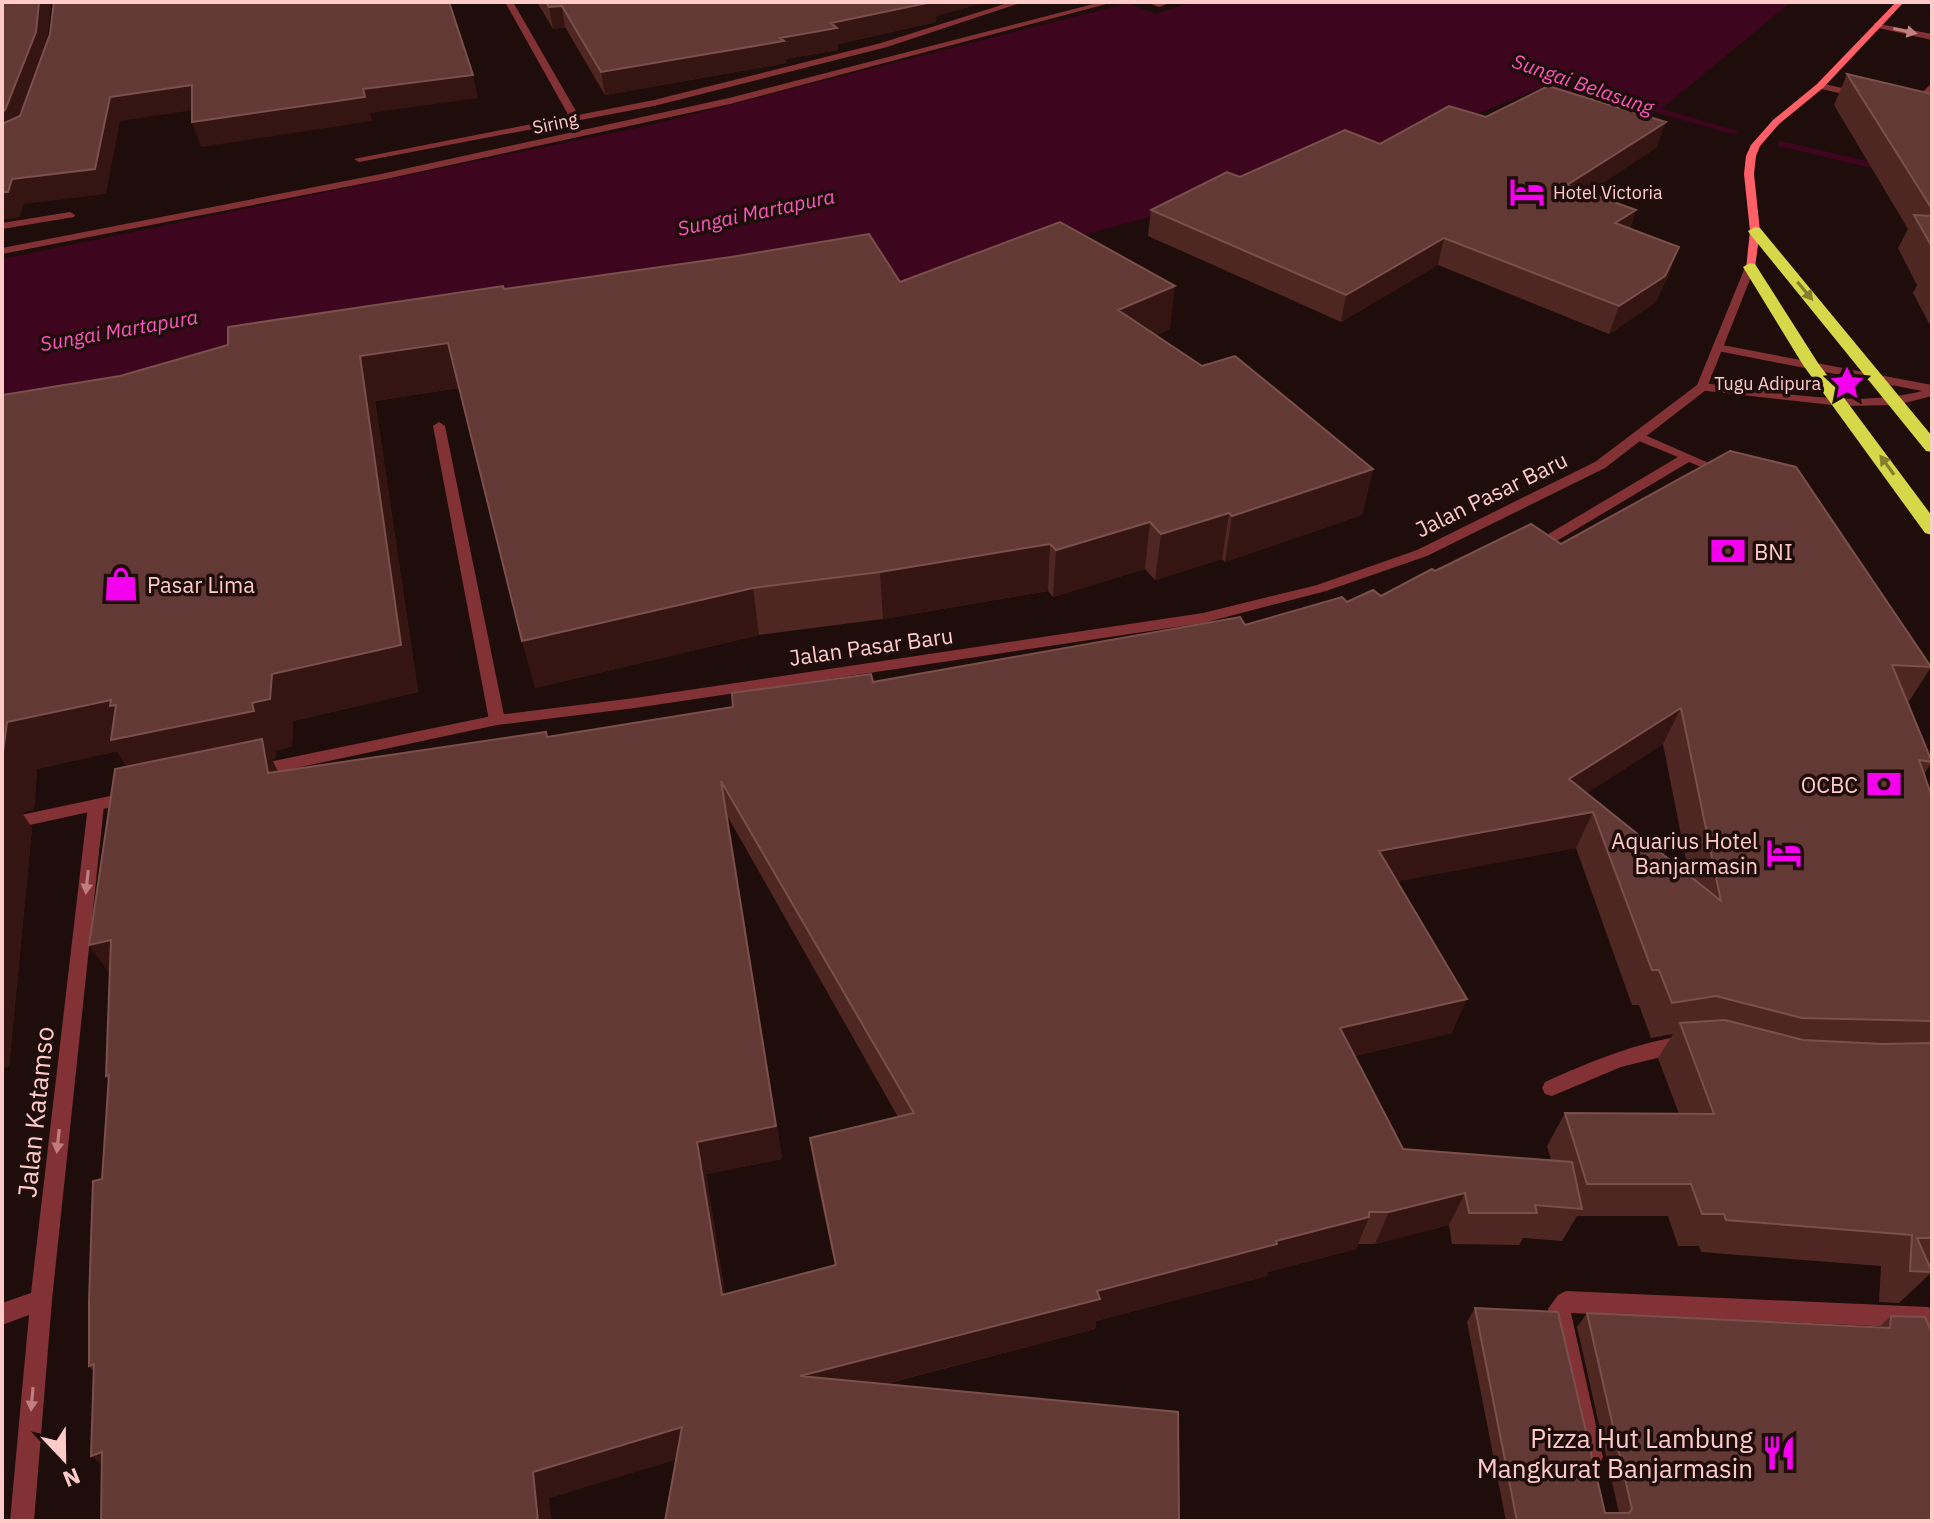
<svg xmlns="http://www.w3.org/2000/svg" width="1934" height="1523" viewBox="0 0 1934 1523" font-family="'IBM Plex Sans',sans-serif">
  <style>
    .water { fill: #3e051e }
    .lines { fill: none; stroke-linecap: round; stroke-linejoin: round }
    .stream { fill: #3e051e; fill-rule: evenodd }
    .service { fill: #823235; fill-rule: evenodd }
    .pedestrian { fill: #823235; fill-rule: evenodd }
    .minor { fill: #823235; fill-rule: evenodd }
    .tertiary { fill: #823235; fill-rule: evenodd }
    .secondary { fill: #ff6068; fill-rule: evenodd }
    .trunk { fill: #d6d84a; fill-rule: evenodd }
    .wall { fill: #4f2722; fill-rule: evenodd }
    .shaded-wall { fill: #341511 }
    .building { fill: #623934; stroke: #7b504b; stroke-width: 2; fill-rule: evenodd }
    .oneway { fill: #c07e7f }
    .oneway2 { fill: #847d2e }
    .labels { text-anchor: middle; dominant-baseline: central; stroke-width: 7; stroke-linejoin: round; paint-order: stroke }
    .far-street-label { font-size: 18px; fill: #ffcbc9; stroke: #1f0d0b }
    .far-poi-label { font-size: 18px; fill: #ffcbc9; stroke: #1f0d0b; text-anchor: start }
    .far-water-label { font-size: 20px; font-style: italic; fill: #ff57be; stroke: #1f0d0b }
    .street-label { font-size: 22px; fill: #ffcbc9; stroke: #1f0d0b }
    .poi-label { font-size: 22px; fill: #ffcbc9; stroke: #1f0d0b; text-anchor: start }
    .near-street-label { font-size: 26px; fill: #ffcbc9; stroke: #1f0d0b }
    .near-poi-label { font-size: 26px; fill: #ffcbc9; stroke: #1f0d0b; text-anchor: end }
  </style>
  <rect width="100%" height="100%" fill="#1f0d0b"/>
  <path class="water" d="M 1192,2 L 1791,2 L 1659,111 L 1632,119 L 1542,87 L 1380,155 L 908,282 L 853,280 L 2,422 L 2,259 L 646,126 L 1128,3 L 1155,14 Z"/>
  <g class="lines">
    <path class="stream" d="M 1637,103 L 1643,103 L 1740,132 L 1732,134 L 1637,107 Z
      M 1781,141 L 1932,176 L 1932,182 L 1778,146 L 1778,142 Z"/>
    <path class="service" d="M 505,2 L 513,2 L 580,118 L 578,120 L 570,118 Z
      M 1874,23 L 1932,34 L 1932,40 L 1874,27 Z
      M 1820,83 L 1864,93 L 1866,95 L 1861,98 L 1817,88 L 1817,84 Z
      M 1932,83 L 1932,91 L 1922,102 L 1905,104 L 1905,100 L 1916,98 Z
      M 70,212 L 75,215 L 74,217 L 2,229 L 2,223 Z
      M 1638,432 L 1727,471 L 1721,475 L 1689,462 L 1555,542 L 1545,542 L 1543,539 L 1545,536 L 1678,457 L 1634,439 L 1632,436 Z
      M 1686,1035 L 1693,1037 L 1695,1043 L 1693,1049 L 1621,1067 L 1552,1096 L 1545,1094 L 1542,1088 L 1545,1082 C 1591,1061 1636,1043 1686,1035 Z
      M 1566,1291 L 1928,1307 L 1932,1309 L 1932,1339 L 1924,1336 L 1921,1328 L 1571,1313 L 1603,1457 L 1599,1465 L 1591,1469 L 1583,1465 L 1579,1457 L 1548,1309 L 1558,1295 Z"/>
    <path class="pedestrian" d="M 1101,2 L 1114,2 L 730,104 L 381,180 L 2,254 L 2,248 L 381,174 L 729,98 Z
      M 1146,2 L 1172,2 L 1159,7 Z"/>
    <path class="minor" d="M 1011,2 L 1023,2 L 887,47 L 654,106 L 359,162 L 354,159 L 654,100 L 881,43 Z
      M 1717,344 L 1932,385 L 1932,396 L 1897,405 L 1841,406 L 1698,390 L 1698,384 L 1702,383 C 1774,391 1852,409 1922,391 L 1713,350 L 1713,346 Z
      M 439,422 L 445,426 L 505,720 L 497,725 L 489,720 L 433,426 Z
      M 96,799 L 102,801 L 104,805 L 52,1300 L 34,1521 L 10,1521 L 29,1315 L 2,1325 L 2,1303 L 31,1293 L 88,805 L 90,801 Z"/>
    <path class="tertiary" d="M 1746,265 L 1755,267 L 1706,390 L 1605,468 L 1427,556 L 1326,591 L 1203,623 L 635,708 L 497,725 L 254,777 L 246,771 L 254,765 L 497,715 L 635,698 L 1203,613 L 1317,585 L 1417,550 L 1595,462 L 1697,385 Z
      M 129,792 L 135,794 L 137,798 L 135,802 L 2,831 L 2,819 Z"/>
    <path class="secondary" d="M 1896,2 L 1904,2 L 1823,88 L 1779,124 L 1760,146 L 1756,156 L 1754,174 L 1760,231 L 1755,267 L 1746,269 L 1750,231 L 1744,174 L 1746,156 L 1751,145 L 1773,120 L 1817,84 Z"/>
    <path class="trunk" d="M 1755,227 L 1760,228 L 1932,436 L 1932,452 L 1926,451 L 1750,234 L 1748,231 Z
      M 1750,263 L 1755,264 L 1818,363 L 1932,516 L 1932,535 L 1925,533 L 1803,365 L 1743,267 Z"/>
  </g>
  <path class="wall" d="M 537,2 L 986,2 L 936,16 L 936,22 L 838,44 L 838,50 L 785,59 L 786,63 L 605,95 L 565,27 L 553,29 Z
    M 1847,74 L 1932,94 L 1932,329 L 1913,293 L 1917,285 L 1898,248 L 1908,229 L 1834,105 Z
    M 1486,117 L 1657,147 L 1588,193 L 1636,210 L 1630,229 L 1669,274 L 1655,303 L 1609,334 L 1438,265 L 1341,322 L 1148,236 L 1151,210 L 1240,177 Z
    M 900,282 L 1170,329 L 1156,335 L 1202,366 L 1373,469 L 1362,515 L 1225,562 L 1222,559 L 1155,580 L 1145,569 L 1053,597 L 1048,591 L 883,619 L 759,635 L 535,688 L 459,388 L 375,401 L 418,692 L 293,721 L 292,746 L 275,751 L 276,758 L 272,759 L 278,771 L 548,737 L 733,707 L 873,682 L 1245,625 L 1347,602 L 1381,596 L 1435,571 L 1561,544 L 1931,667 L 1908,703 L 1932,762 L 1924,774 L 1932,796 L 1932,1269 L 1931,1269 L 1932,1272 L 1899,1303 L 1879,1302 L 1881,1266 L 1701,1252 L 1699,1246 L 1678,1246 L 1668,1216 L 1577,1216 L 1562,1241 L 1523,1238 L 1519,1245 L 1452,1244 L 1449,1225 L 1375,1244 L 1358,1244 L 1356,1249 L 1268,1272 L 1267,1276 L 1096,1321 L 1095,1329 L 885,1384 L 676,1459 L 549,1498 L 102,1465 L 93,1370 L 89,1366 L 102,1179 L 108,1080 L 106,1076 L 127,767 L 117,751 L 37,769 L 34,809 L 22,813 L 32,828 L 9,1066 L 4,1068 L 2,395 L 120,376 L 504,289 ZM 1663,744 L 1689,875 L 1587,793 ZM 728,817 L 898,1117 L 810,1138 L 815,1171 L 835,1266 L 725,1294 L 706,1174 L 782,1159 ZM 1576,848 L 1632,1005 L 1639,1005 L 1651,1038 L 1673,1034 L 1658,1058 L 1679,1114 L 1565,1113 L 1547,1146 L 1551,1160 L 1403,1149 L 1355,1056 L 1452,1033 L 1397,881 Z
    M 1475,1308 L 1605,1513 L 1619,1513 L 1577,1327 L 1587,1313 L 1879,1327 L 1891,1316 L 1932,1521 L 1506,1521 L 1467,1322 Z"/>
  <path class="shaded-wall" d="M 39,2 L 51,2 L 46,55 L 17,135 L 2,143 L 2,112 Z
    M 932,2 L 986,2 L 936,16 L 936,22 L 838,44 L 838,50 L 785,59 L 786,63 L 605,95 L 601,72 L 780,38 L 831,23 Z
    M 562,6 L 565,27 L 553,29 L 549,7 Z
    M 473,75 L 478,98 L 370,113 L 372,121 L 201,147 L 192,122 L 363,89 Z
    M 192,85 L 201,109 L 120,121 L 106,194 L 24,204 L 20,217 L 2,220 L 2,192 L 12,179 L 110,97 Z
    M 1666,122 L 1657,147 L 1560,212 L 1567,185 Z
    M 1636,210 L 1627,237 L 1615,223 Z
    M 1444,238 L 1438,265 L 1341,322 L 1346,295 Z
    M 1679,247 L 1669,274 L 1655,303 L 1609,334 L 1619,306 Z
    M 1175,286 L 1170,329 L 1114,354 L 1118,310 Z
    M 448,343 L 460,388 L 375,401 L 418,692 L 293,721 L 292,746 L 275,751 L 276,758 L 272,759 L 279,775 L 139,787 L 117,751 L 37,769 L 34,809 L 22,813 L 32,828 L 9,1066 L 4,1068 L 2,1084 L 2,760 L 7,722 L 111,700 L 252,703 L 272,674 L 360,356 Z
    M 1373,469 L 1362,515 L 1225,562 L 1232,516 Z
    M 1229,513 L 1222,559 L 1155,580 L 1161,534 Z
    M 1150,522 L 1145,569 L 1053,597 L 1056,550 Z
    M 1050,544 L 1048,591 L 883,619 L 880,572 Z
    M 753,588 L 759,635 L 535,688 L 522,641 Z
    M 1681,708 L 1663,744 L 1553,815 L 1569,779 Z
    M 1593,812 L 1576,848 L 1368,887 L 1379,851 Z
    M 728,817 L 782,1159 L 706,1174 L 730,1326 L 722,1295 L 697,1142 Z
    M 111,940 L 114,980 L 89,945 Z
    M 1467,999 L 1452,1033 L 1329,1062 L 1340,1028 Z
    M 1465,1193 L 1449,1225 L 1375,1244 L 1389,1212 Z
    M 1369,1217 L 1356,1249 L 1268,1272 L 1267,1276 L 1096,1321 L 1095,1329 L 806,1404 L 800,1376 L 1276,1241 Z
    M 682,1427 L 692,1455 L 549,1498 L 552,1521 L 538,1521 L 533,1472 Z
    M 102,1452 L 123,1483 L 91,1456 Z"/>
  <path class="building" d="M 2,2 L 39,2 L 36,32 L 5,110 L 2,112 Z
    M 54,2 L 449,2 L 473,75 L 363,89 L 365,97 L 192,122 L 192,85 L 110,97 L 95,169 L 12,179 L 8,192 L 2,192 L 2,124 L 20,116 L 50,34 Z
    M 546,2 L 932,2 L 831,23 L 837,28 L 780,38 L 784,41 L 601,72 L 562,6 L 549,7 Z
    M 1847,74 L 1932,94 L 1932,209 Z
    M 1548,86 L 1666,122 L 1567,185 L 1636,210 L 1615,223 L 1679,247 L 1665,276 L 1619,306 L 1444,238 L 1346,295 L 1151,210 L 1227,172 L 1240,177 L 1345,130 L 1380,144 L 1449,106 L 1486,117 Z
    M 1914,215 L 1932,216 L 1932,247 Z
    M 1060,222 L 1175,286 L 1118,310 L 1202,366 L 1235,356 L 1373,469 L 1232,516 L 1229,513 L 1161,534 L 1150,522 L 1056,550 L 1050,544 L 880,572 L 753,588 L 522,641 L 448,343 L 360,356 L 401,645 L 272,674 L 270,699 L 252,703 L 254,711 L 111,740 L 116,705 L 110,706 L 111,700 L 7,722 L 2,760 L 2,395 L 120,376 L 228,345 L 228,327 L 503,286 L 504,289 L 731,257 L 869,234 L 900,282 Z
    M 1730,451 L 1796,467 L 1931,667 L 1892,665 L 1932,762 L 1919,760 L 1932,797 L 1932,1021 L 1802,1018 L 1716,996 L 1672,1003 L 1659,970 L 1652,970 L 1593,812 L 1379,851 L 1467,999 L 1340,1028 L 1403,1149 L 1572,1162 L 1582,1209 L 1535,1205 L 1537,1213 L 1469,1213 L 1465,1193 L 1389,1212 L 1369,1212 L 1369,1217 L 1276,1241 L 1277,1244 L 1097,1291 L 1100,1299 L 800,1376 L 1178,1412 L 1179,1521 L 665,1521 L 682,1427 L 533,1472 L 538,1521 L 101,1521 L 102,1452 L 91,1456 L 94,1364 L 89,1366 L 89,1301 L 93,1181 L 102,1179 L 109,1075 L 106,1076 L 111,940 L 89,945 L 115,769 L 262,739 L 268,773 L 546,732 L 547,737 L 733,707 L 732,693 L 871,674 L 873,682 L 1240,617 L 1245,625 L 1342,597 L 1347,602 L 1373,590 L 1381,596 L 1432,569 L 1435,571 L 1531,524 L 1561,544 ZM 1681,708 L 1721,901 L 1569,779 ZM 721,781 L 914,1113 L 810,1138 L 836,1265 L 722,1295 L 697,1142 L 776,1126 Z
    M 1725,1020 L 1803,1040 L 1883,1044 L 1932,1043 L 1932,1238 L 1917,1238 L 1932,1272 L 1910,1271 L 1912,1235 L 1726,1220 L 1724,1214 L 1702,1214 L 1691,1184 L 1587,1184 L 1565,1113 L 1714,1114 L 1680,1023 Z
    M 1475,1308 L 1558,1312 L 1605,1513 L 1629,1513 L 1632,1509 L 1587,1313 L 1890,1328 L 1891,1316 L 1925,1317 L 1932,1333 L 1932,1521 L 1517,1521 Z"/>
  <defs><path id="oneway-solid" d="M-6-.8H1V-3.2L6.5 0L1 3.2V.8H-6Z" transform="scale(2)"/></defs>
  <g class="oneway">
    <use href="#oneway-solid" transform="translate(1905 31) rotate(12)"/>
    <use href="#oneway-solid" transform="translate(87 882) rotate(96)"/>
    <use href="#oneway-solid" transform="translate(58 1141) rotate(96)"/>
    <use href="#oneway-solid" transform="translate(32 1399) rotate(95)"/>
  </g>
  <g class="oneway2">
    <use href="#oneway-solid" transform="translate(1805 291) rotate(50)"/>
    <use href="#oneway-solid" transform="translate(1887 465) rotate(-126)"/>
  </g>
  <defs>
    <g id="hotel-bare" transform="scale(2.76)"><path d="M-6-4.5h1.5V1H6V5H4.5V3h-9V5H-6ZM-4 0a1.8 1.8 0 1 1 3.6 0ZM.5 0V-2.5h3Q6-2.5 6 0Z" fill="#f400ee" stroke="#1f0d0b" stroke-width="2.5" paint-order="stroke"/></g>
    <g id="sight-bare" transform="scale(2.76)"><path d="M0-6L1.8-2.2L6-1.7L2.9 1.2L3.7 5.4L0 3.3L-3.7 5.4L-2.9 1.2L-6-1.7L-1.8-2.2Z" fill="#f400ee" stroke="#1f0d0b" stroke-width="2.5" paint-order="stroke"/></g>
    <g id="bank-bare" transform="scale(2.76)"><path d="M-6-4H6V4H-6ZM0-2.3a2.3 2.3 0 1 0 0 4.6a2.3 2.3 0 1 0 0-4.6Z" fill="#f400ee" stroke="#1f0d0b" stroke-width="2.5" paint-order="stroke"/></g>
    <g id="shop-bare" transform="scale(2.76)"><path d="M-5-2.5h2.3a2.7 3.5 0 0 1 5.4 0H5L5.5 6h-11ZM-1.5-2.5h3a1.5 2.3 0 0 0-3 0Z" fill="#f400ee" stroke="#1f0d0b" stroke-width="2.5" paint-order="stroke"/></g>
    <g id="restaurant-bare" transform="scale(2.76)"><path d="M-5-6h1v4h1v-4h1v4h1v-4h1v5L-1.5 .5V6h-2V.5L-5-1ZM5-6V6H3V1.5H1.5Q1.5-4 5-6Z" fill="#f400ee" stroke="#1f0d0b" stroke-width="2.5" paint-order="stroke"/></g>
  </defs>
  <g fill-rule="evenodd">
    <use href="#hotel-bare" x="1527" y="192"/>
    <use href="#sight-bare" x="1847" y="383"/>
    <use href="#bank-bare" x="1728" y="551"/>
    <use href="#shop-bare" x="121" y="584"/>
    <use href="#bank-bare" x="1884" y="784"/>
    <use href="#hotel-bare" x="1784" y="853"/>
    <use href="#restaurant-bare" x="1779" y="1453"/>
  </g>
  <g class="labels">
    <g class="far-street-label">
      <text transform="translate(555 123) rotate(-12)">Siring</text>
    </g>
    <g class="far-poi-label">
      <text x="1553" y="192">Hotel Victoria</text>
      <text x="1821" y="383" text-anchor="end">Tugu Adipura</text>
    </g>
    <g class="far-water-label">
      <text transform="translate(1583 84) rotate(19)">Sungai Belasung</text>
      <text transform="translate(756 212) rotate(-12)">Sungai Martapura</text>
      <text transform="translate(119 330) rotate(-10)">Sungai Martapura</text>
    </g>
    <g class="street-label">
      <text transform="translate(1491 494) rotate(-26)">Jalan Pasar Baru</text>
      <text transform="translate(871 646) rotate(-8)">Jalan Pasar Baru</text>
    </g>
    <g class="poi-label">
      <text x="1754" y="551">BNI</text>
      <text x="147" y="584">Pasar Lima</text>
      <text x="1858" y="784" text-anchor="end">OCBC</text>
      <text x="1758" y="840" text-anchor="end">Aquarius Hotel<tspan x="1758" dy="25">Banjarmasin</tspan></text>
    </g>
    <g class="near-street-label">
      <text transform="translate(35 1112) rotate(-84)">Jalan Katamso</text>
    </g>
    <g class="near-poi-label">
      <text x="1753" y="1438">Pizza Hut Lambung<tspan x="1753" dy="30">Mangkurat Banjarmasin</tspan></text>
    </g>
  </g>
  <rect width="1934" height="1523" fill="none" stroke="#ffcbc9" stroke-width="8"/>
  <g transform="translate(64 1459) rotate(158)" stroke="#1f0d0b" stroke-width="6" paint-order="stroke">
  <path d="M0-6L14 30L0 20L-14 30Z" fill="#ffcbc9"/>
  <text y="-12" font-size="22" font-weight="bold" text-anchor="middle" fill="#ffcbc9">N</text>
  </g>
</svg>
